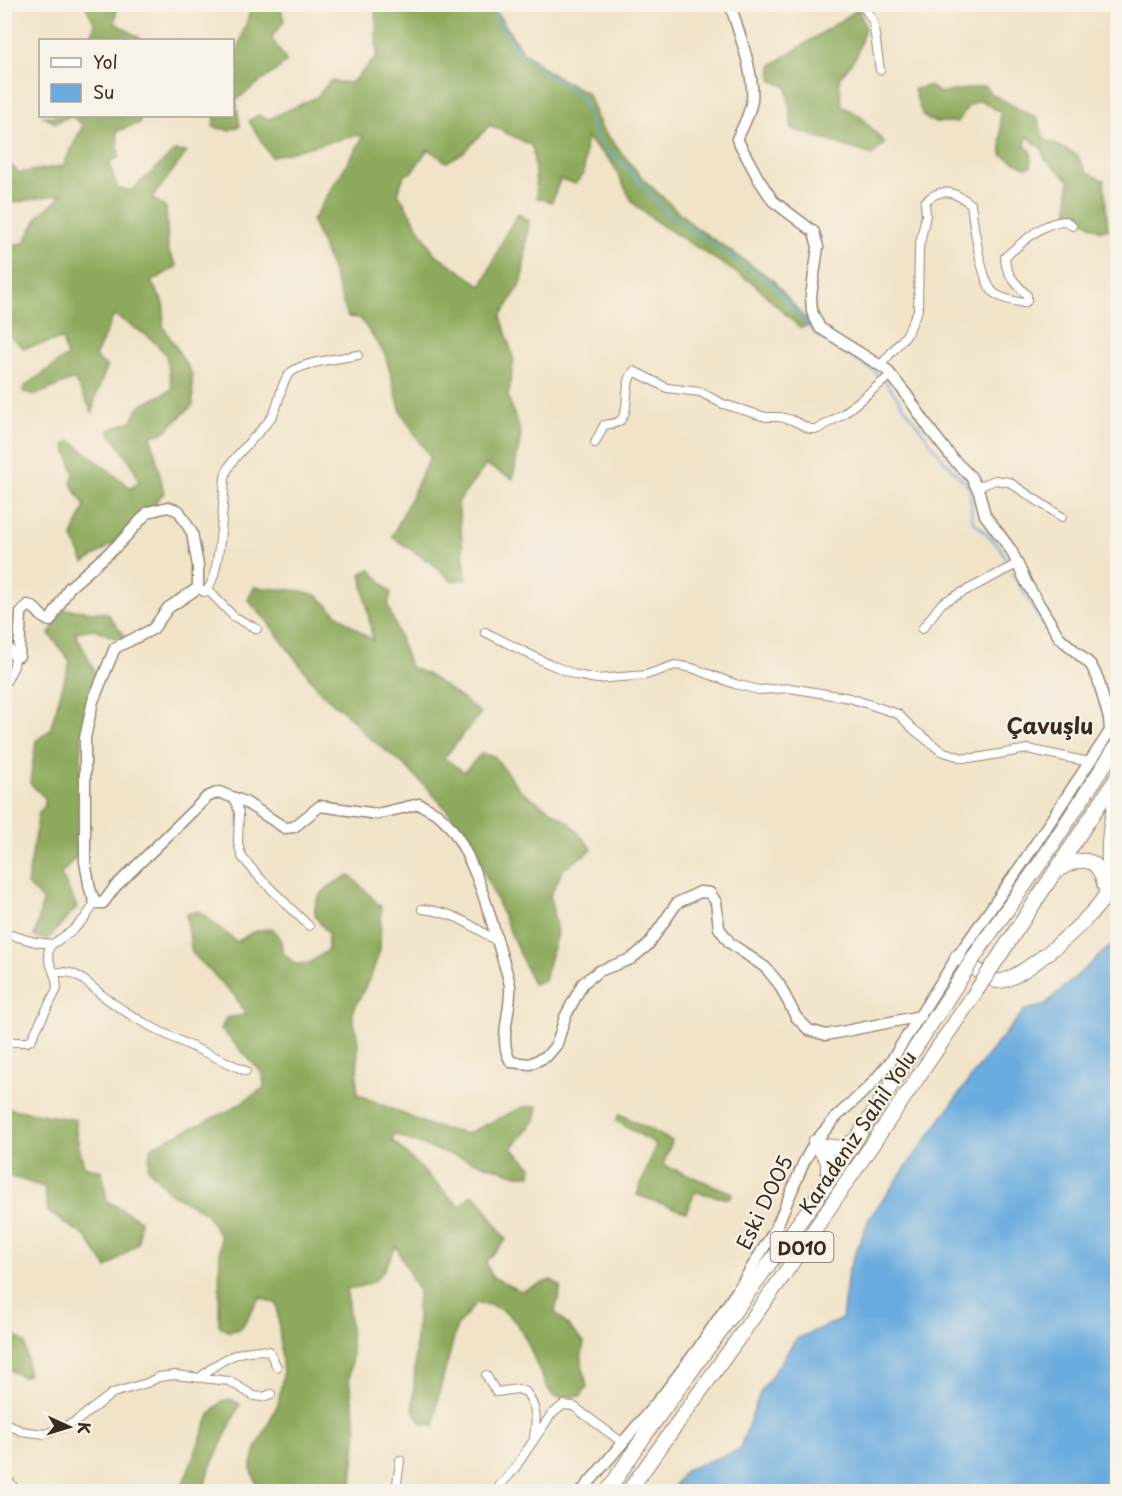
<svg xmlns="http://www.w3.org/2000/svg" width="1122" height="1496" viewBox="0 0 1122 1496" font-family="'Playpen Sans',sans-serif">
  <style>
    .forest { fill: #8daa5c; stroke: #646a3d; stroke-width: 1.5 }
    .water { fill: #69abde; stroke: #526a7e; stroke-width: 1.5 }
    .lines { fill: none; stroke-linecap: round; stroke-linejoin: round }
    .stream { stroke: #69abde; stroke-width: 2 }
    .minor-casing { stroke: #968672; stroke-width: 10 }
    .tertiary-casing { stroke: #968672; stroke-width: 13 }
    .secondary-casing { stroke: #968672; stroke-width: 13 }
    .trunk-casing { stroke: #968672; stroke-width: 16 }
    .minor { stroke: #fff; stroke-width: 8 }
    .tertiary { stroke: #fff; stroke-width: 10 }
    .secondary { stroke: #fff; stroke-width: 10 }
    .trunk { stroke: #fff; stroke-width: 14 }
    .trunk-bridge-casing { stroke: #968672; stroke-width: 16; stroke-linecap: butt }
    .trunk-bridge { stroke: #fff; stroke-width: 14 }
    .labels { text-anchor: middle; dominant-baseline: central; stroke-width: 4.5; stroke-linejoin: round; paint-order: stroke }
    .shield { fill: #f7f3e8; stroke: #73665b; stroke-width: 1.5 }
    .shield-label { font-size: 18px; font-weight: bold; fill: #3b2a1e }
    .street-label { font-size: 20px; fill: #3b2a1e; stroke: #f7f3e8 }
    .quarter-label { font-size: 22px; font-weight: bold; fill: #3b2a1e; stroke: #f7f3e8 }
  </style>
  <rect width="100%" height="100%" fill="#f7f3e8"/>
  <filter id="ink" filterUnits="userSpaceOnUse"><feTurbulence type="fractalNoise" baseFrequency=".0167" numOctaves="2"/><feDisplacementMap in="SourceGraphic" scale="12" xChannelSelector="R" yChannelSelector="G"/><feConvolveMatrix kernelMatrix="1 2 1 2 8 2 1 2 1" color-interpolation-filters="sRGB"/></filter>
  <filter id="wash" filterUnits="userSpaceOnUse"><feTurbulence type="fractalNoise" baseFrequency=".008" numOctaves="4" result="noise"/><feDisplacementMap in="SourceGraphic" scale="24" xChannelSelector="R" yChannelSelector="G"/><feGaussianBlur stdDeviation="1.35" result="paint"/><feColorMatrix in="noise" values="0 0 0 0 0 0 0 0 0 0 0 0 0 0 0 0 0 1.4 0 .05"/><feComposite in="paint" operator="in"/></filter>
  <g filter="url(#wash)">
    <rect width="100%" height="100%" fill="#f1e3c7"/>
    <path class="forest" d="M 85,5 L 117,5 L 115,23 L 140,38 L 140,40 L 89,40 L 95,24 Z
      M 252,5 L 280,5 L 284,21 L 271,38 L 287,62 L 236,100 L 240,126 L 229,130 L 213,127 L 215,116 L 232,116 L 233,65 Z
      M 375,5 L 492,5 L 521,50 L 550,73 L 587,93 L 602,129 L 644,180 L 694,226 L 773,280 L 810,325 L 800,328 L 753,283 L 655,221 L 633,203 L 611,161 L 586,138 L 584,174 L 575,184 L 560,179 L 552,202 L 537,198 L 533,150 L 531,145 L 490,125 L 463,153 L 446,162 L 428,149 L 412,172 L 404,175 L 398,193 L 434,253 L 482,286 L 506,233 L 518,214 L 529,221 L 522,282 L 501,316 L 514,360 L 508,397 L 521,434 L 513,479 L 486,465 L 458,502 L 466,579 L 451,581 L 436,566 L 392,537 L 430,457 L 401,412 L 385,354 L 360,318 L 348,317 L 332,270 L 312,221 L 363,137 L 356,135 L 271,157 L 249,121 L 258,115 L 269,119 L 317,97 L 330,81 L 351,83 L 377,57 Z
      M 859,9 L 865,27 L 857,55 L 839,79 L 842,106 L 859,115 L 885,143 L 872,155 L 792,129 L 787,87 L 771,80 L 772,65 Z
      M 928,86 L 941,93 L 985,86 L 993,95 L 1038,119 L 1044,139 L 1077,155 L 1087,173 L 1104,180 L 1108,230 L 1099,230 L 1068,211 L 1069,180 L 1044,158 L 1043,150 L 1027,136 L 1025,146 L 1031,151 L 1031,166 L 1025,167 L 1002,155 L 1000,112 L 980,100 L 968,106 L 958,122 C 922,123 924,123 914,89 Z
      M 43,116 L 139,116 L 140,123 L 117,131 L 119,157 L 109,163 L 118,189 L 132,190 L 175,151 L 187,152 L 152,198 L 166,208 L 168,251 L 177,266 L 151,282 L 164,304 L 163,326 L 192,374 L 193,405 L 163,433 L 151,436 L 164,493 L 116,542 L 84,563 L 72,536 L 85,506 L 71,484 L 74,473 L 65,445 L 71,441 L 131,488 L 139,481 L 133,466 L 108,430 L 132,421 L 139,407 L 172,389 L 166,354 L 148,336 L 114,315 L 95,357 L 107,367 L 95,398 L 93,413 L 74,379 L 36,395 L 23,392 L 24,387 L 67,356 L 62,339 L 24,348 L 5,333 L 4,246 L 24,243 L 40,214 L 55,202 L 62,194 L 5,204 L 5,160 L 19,173 L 63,166 L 83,125 L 71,116 L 55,123 Z
      M 370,569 L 391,593 L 388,605 L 410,667 L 429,675 L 481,713 L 444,758 L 464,772 L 481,754 L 494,756 L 520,790 L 570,823 L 592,849 L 563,870 L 550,896 L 557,933 L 544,980 L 533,984 L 467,833 L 430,791 L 404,765 L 365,734 L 350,717 L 321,693 L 267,621 L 248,600 L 254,587 L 302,591 L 318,596 L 338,615 L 373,641 L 361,574 Z
      M 63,609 L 107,613 L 125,637 L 117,639 L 95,629 L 75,632 L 96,674 L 82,730 L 78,855 L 61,874 L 77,907 L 47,940 L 34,937 L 43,901 L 27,884 L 39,812 L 45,806 L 45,798 L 30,783 L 36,741 L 50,730 L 70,661 L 49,634 Z
      M 350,875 L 381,907 L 380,950 L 371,976 L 352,1013 L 358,1041 L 357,1094 L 431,1126 L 466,1134 L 523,1107 L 538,1106 L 535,1120 L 512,1148 L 532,1167 L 531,1175 L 518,1175 L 424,1146 L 394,1134 L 392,1140 L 460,1207 L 472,1194 L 480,1200 L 506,1240 L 486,1262 L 492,1277 L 521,1291 L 551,1280 L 561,1286 L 555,1312 L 584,1343 L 581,1359 L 587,1386 L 581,1396 L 554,1397 C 528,1364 530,1305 476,1303 L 457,1326 L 438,1397 L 435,1425 L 422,1423 L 413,1409 L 418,1291 L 396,1246 C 382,1274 381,1285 347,1289 L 352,1355 L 349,1380 L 357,1429 L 351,1491 L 259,1491 L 251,1468 L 256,1449 L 278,1404 L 283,1374 L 277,1304 L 260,1297 L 241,1328 L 229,1332 L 219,1325 L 220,1236 L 206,1213 L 169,1192 L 148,1168 L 151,1147 L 230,1110 L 264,1088 L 263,1074 L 221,1029 L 226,1018 L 245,1015 L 235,996 L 192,953 L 186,914 L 199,911 L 237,942 L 253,932 L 272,928 L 280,937 L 283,953 L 295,964 L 309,963 L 328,950 L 328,933 C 325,928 318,922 316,917 C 309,895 335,882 350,875 Z
      M 5,1108 L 76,1120 L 76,1134 L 84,1166 L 102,1171 L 107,1201 L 140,1220 L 138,1243 L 107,1268 L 85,1236 L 48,1212 L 44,1187 L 5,1175 Z
      M 620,1114 L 672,1141 L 663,1165 L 733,1193 L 729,1199 L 695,1192 L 686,1212 L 637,1195 L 656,1144 L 616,1121 Z
      M 14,1335 L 25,1343 L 28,1374 L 23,1377 L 5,1368 L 5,1339 Z
      M 230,1399 L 240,1404 L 209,1470 L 203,1491 L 183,1491 L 182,1486 L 210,1415 L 222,1401 Z"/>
    <path class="water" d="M 1117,940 L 1117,1491 L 671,1491 L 685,1470 L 739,1450 L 760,1393 L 796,1339 L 842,1319 L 848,1271 L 870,1217 L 986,1057 L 1025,1010 L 1043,1006 Z"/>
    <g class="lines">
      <path class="stream" d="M 486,4 L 492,9 L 518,52 L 550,77 L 565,82 L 582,99 L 596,137 L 606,150 L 621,161 L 669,215 L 772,284 L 815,334 L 882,377 L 942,458 L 966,484 L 970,491 L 972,520 L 1000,547 L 1009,566
        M 1011,571 L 1046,630"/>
    </g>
  </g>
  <g filter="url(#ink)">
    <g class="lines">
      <g class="minor-casing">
        <path id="minor" d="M 862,4 L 873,21 L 880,70
          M 880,366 L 907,334 L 918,310 L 919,248 L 926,215 L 925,202 C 941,186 955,192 971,204 C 973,222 981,280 993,292 C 1000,299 1015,301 1024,303 L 1027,301 L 1027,295 C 1016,284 1005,273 1005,257 C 1022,243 1043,221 1066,221 L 1072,226
          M 595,443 L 604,425 C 608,424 615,424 618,422 C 632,414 622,384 634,371 L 667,388 L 700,392 L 723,404 L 766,417 L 780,417 L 792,420 L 810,429 L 818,429 L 843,414 L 891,375
          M 976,488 L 995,480 L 1009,482 L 1062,517
          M 198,588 L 204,592 C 221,585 223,497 225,478 C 227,458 264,432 274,413 C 281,399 280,377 296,369 C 315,360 338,359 358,355
          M 208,590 L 233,616 L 257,629
          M 922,629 L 942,603 L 1017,564
          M 485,632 L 547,663 L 576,675 L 597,679 L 646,675 L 675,665 L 692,668 L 735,684 L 759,690 L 790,688 L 850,698 L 898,714 L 913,729 L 941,751 L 963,758 L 976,758 L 1028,749 L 1089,762
          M 4,686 L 14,666 L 15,655
          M 234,798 L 239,813 L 238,843 L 242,857 L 260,878 L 309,926
          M 422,909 C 457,913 469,924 498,942
          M 4,933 L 35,942 L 52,944
          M 54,973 C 76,968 85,982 102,995 C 145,1029 197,1048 246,1071
          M 4,1042 L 27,1042 L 31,1040 L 57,989 L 56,979 L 49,960 L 48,952 L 50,946 L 73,930 L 85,918 L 95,903
          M 486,1375 L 496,1392 L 518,1389 L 526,1392 C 537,1407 537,1419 534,1437
          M 201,1377 C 219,1360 243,1347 269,1351 L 277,1367
          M 4,1422 L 21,1431 L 45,1434 L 75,1422 L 113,1393 L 147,1383 L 159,1377 L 175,1375 L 229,1381 L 254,1396 L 263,1397 L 271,1394
          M 4,1474 L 17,1492
          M 396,1492 L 400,1460
          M 494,1492 L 513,1471 L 550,1416 L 563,1405 L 573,1406 L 623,1443"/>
      </g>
      <g class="tertiary-casing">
        <path id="tertiary" d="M 730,4 C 738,30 755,75 752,100 C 750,114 743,127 737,139 L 758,178 L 773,201 L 814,232 L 818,247 L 811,296 L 812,312 L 820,328 L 887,370 L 906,394 L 931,431 L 953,459 L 971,477 L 979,492 L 985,515 L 1011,550 L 1027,584 L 1059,637 L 1091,665 L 1098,679 L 1109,719 L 1110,731
          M 4,641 L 12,654 L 19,656 L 21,613 L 28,605 C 38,607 40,619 50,621 L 69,588 L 119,544 L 148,512 L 168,507 L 179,511 L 192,533 L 198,566 L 198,588 L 168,608 L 153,629 L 115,648 L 93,701 L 85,738 L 85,862 L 90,889 L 95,903 L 103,903 L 115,887 L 207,797 L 219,792 L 245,802 L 285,828 L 294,827 L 320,806 L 377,814 L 419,804 C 426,808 434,811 440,816 C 470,842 489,911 500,950 C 503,961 508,974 510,986 C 512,1011 497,1040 511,1062 L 530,1064 L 547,1056 L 557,1044 L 565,1017 L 583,983 L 599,971 L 631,959 L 648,945 L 677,903 L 700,892 L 710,893 L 716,902 L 719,928 L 730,943 L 766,968 L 779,984 L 796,1017 L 809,1030 L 826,1035 L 921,1016"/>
      </g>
      <g class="secondary-casing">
        <path id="secondary" d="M 581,1492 L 662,1396 L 697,1350 L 741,1285 L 776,1228 L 804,1162 L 815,1142 L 837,1116 L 869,1087 L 891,1061 L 957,957 L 1022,864 L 1118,719"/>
      </g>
      <g class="trunk-casing">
        <path id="trunk" d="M 1057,871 C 1079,856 1099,855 1104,885
          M 984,942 L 1043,859 L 1118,744
          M 1002,952 L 1118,776
          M 957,957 C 966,962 988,979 997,981 C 1017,985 1100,912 1106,893 C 1111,877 1108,859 1109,843 C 1110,826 1113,810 1118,793
          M 815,1142 L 828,1161 L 828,1182
          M 818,1145 L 840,1148 L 855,1140
          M 607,1492 L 647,1432 L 827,1184 L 953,990
          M 628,1492 L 783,1276 L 971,999"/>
      </g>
      <use href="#minor" class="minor"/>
      <use href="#tertiary" class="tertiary"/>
      <use href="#secondary" class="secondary"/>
      <use href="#trunk" class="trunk"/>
      <g class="trunk-bridge-casing">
        <path id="trunk-bridge" d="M 953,990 L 984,942
          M 971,999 L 1002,952"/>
      </g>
      <use href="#trunk-bridge" class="trunk-bridge"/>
    </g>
  </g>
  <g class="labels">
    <rect class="shield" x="770.5" y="1232" width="63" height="30" rx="4.5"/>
    <g class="shield-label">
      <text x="802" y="1247">D010</text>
    </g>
    <g class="street-label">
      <text transform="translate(857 1132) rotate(-56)">Karadeniz Sahil Yolu</text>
      <text transform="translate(764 1202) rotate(-64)">Eski D005</text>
    </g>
    <g class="quarter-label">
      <text x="1050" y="724">Çavuşlu</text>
    </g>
  </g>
  <rect width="1122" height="1496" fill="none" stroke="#f7f3e8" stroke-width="24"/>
  <rect x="39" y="39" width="195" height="78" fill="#f7f3e8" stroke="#aca397" stroke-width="1.5"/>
  <rect x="51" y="58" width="30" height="9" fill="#ffffff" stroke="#aca397" stroke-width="1.5"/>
  <text x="93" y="69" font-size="18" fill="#3b2a1e">Yol</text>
  <rect x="51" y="84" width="30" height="18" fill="#69abde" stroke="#aca397" stroke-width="1.5"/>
  <text x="93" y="99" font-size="18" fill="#3b2a1e">Su</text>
  <g transform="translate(69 1427) rotate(94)" stroke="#f7f3e8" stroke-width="4.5" paint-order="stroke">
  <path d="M0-4.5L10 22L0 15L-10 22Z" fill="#3b2a1e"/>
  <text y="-9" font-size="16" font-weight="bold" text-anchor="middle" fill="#3b2a1e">K</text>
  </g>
</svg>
